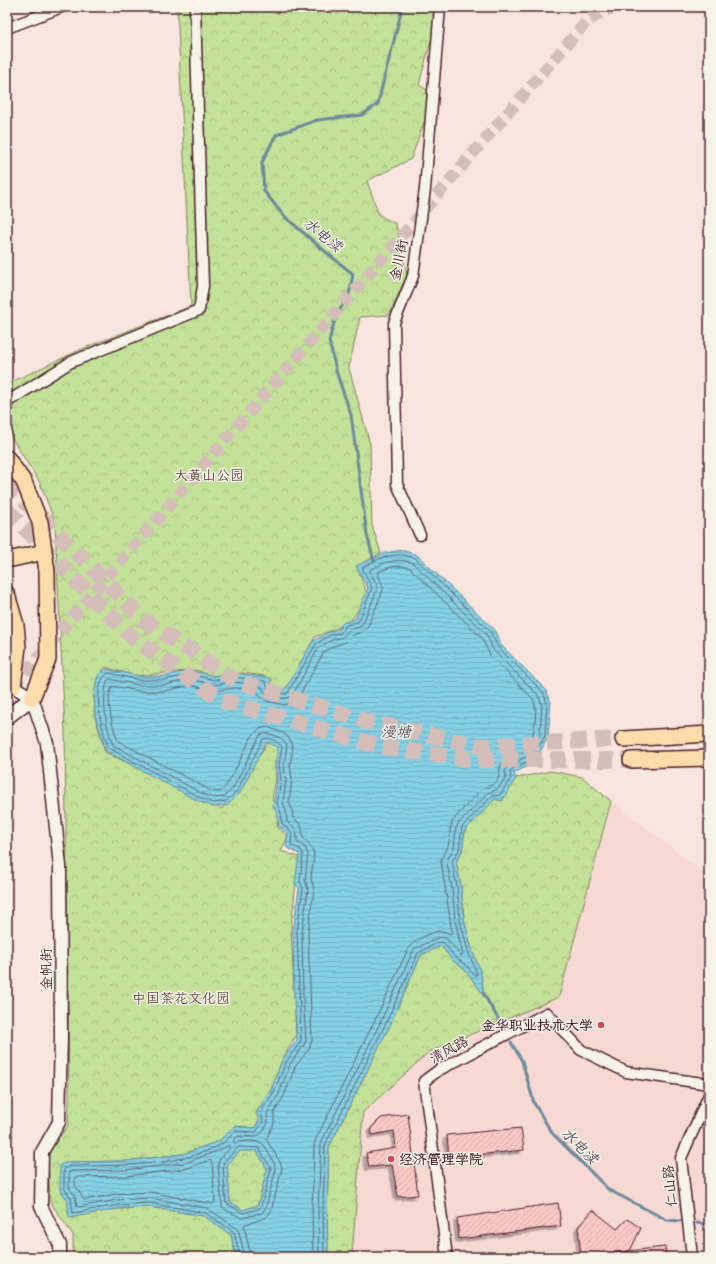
<svg xmlns="http://www.w3.org/2000/svg" width="716" height="1264" viewBox="0 0 716 1264" font-family="'Comic Neue','LXGW WenKai TC',sans-serif">
  <style>
    .built { fill: #f6d9d3 }
    .forest { fill: url(#forest-crowns); stroke: #868062 }
    .water { fill: url(#water-rules); stroke: #6d8a9b; fill-rule: evenodd }
    .lines { fill: none; stroke-linecap: round; stroke-linejoin: round }
    .shore { stroke: #626675; stroke-width: 1 }
    .stream { stroke: #6d8a9b; stroke-width: 3 }
    .building { fill: url(#building-hatch); stroke: #4a1f2b; filter: url(#shadow) }
    .tertiary-tunnel { stroke: #d5beba; stroke-width: 12; stroke-dasharray: 12 6; stroke-linecap: butt }
    .trunk-tunnel { stroke: #d5beba; stroke-width: 16; stroke-dasharray: 16 8; stroke-linecap: butt }
    .minor-casing { stroke: #4a1f2b; stroke-width: 13 }
    .tertiary-casing { stroke: #4a1f2b; stroke-width: 15 }
    .secondary-casing { stroke: #4a1f2b; stroke-width: 17 }
    .primary-casing { stroke: #4a1f2b; stroke-width: 18 }
    .minor { stroke: #f7f3e8; stroke-width: 10 }
    .tertiary { stroke: #f7f3e8; stroke-width: 12 }
    .secondary { stroke: #f7f3e8; stroke-width: 14 }
    .primary { stroke: #fbddab; stroke-width: 15 }
    .poi-dot { fill: #d1495b; stroke: #f7f3e8; stroke-width: 1.5 }
    .labels { text-anchor: middle; dominant-baseline: central; stroke-width: 3; stroke-linejoin: round; paint-order: stroke }
    .street-label { font-size: 14px; fill: #4a1f2b; stroke: #f7f3e8 }
    .park-label { font-size: 14px; fill: #685046; stroke: #f7f3e8 }
    .poi-label { font-size: 14px; font-weight: bold; fill: #4a1f2b; stroke: #f7f3e8; text-anchor: end }
    .water-label { font-size: 15px; font-style: italic; fill: #5c5463; stroke: #f7f3e8 }
  </style>
  <defs>
    <pattern id="forest-crowns" width="20" height="18" patternUnits="userSpaceOnUse"><rect width="20" height="18" fill="#c3e199"/><path d="M2 6a3 3 0 1 1 6 0M12 15a3 3 0 1 1 6 0" fill="none" stroke="#a9c184"/></pattern>
    <pattern id="water-rules" width="6" height="5" patternUnits="userSpaceOnUse"><rect width="6" height="5" fill="#85d1e5"/><path d="M0 2.5h6" fill="none" stroke="#74b3c5"/></pattern>
    <pattern id="building-hatch" width="6" height="6" patternUnits="userSpaceOnUse"><rect width="6" height="6" fill="#fac9c5"/><path d="M-1 1l2-2M0 6l6-6M5 7l2-2" fill="none" stroke="#d8aca9"/></pattern>
    <filter id="shadow"><feDropShadow dx="-3.5" dy="3.5" stdDeviation="0" flood-color="#0004"/></filter>
  </defs>
  <rect width="100%" height="100%" fill="#f8e6de"/>
  <filter id="ink" filterUnits="userSpaceOnUse"><feTurbulence type="fractalNoise" baseFrequency=".025" numOctaves="2"/><feDisplacementMap in="SourceGraphic" scale="8" xChannelSelector="R" yChannelSelector="G"/><feConvolveMatrix kernelMatrix="1 2 1 2 8 2 1 2 1" color-interpolation-filters="sRGB"/></filter>
  <g filter="url(#ink)">
    <path class="built" d="M 611,801 L 709,876 L 709,1257 L 352,1257 L 363,1112 L 429,1052 L 559,997 Z"/>
    <path class="forest" d="M 177,7 L 440,7 L 419,85 L 434,94 L 411,159 L 367,181 L 379,215 L 396,224 L 407,275 L 389,315 L 360,317 L 349,368 L 370,444 L 372,525 L 381,553 L 357,567 L 368,596 L 349,623 L 315,637 L 286,691 L 270,687 L 266,676 L 242,673 L 211,676 L 196,670 L 135,676 L 105,667 L 96,682 L 94,713 L 105,752 L 222,809 L 269,741 L 280,745 L 275,762 L 276,778 L 272,799 L 279,814 L 277,827 L 288,836 L 281,851 L 299,857 L 291,927 L 296,1036 L 282,1060 L 271,1090 L 256,1113 L 259,1120 L 255,1128 L 235,1126 L 219,1141 L 183,1154 L 125,1161 L 69,1162 L 60,1190 L 67,1199 L 118,1209 L 149,1207 L 204,1216 L 231,1235 L 236,1257 L 73,1257 L 73,1235 L 50,1202 L 48,1154 L 68,1125 L 69,1097 L 65,732 L 55,522 L 40,483 L 11,437 L 7,422 L 7,384 L 84,348 L 191,306 Z
      M 551,771 L 582,777 L 611,801 L 559,997 L 429,1052 L 363,1112 L 352,1257 L 328,1257 L 327,1210 L 329,1147 L 389,1027 L 421,955 L 441,946 L 452,960 L 464,969 L 484,994 L 480,970 L 472,950 L 464,919 L 461,886 L 456,862 L 462,851 L 465,830 L 495,799 L 502,801 L 516,778 Z
      M 240,1151 L 257,1151 L 267,1169 L 258,1205 L 243,1210 L 230,1202 L 227,1165 Z"/>
    <path class="water" d="M 402,550 L 417,555 L 494,629 L 501,645 L 546,690 L 551,702 L 548,737 L 533,766 L 528,766 L 514,773 L 516,778 L 502,801 L 495,799 L 465,830 L 462,851 L 456,862 L 461,886 L 464,919 L 472,950 L 480,970 L 484,995 L 464,969 L 452,960 L 441,946 L 421,955 L 389,1027 L 329,1147 L 327,1210 L 328,1257 L 236,1257 L 231,1235 L 204,1216 L 149,1207 L 118,1209 L 69,1218 L 67,1199 L 60,1190 L 60,1165 L 69,1162 L 125,1161 L 183,1154 L 219,1141 L 235,1126 L 255,1128 L 259,1120 L 256,1113 L 271,1090 L 282,1060 L 297,1040 L 294,997 L 293,931 L 299,888 L 295,884 L 299,854 L 286,847 L 288,833 L 279,827 L 277,813 L 273,806 L 277,780 L 275,764 L 278,747 L 266,742 L 240,793 L 228,805 L 213,807 L 200,802 L 106,751 L 95,715 L 94,694 L 98,675 L 106,669 L 140,676 L 165,676 L 190,670 L 214,676 L 234,673 L 271,678 L 271,686 L 285,690 L 313,641 L 329,632 L 339,629 L 342,623 L 355,619 L 368,588 L 356,566 L 385,553 ZM 240,1151 L 257,1151 L 267,1169 L 258,1205 L 243,1210 L 230,1202 L 227,1165 Z"/>
    <g class="lines">
      <path class="shore" d="M 239,1147 L 259,1148 L 271,1169 L 261,1207 L 258,1209 L 243,1213 L 226,1203 L 223,1166 L 224,1162 Z
        M 210,1160 L 212,1162 L 215,1202 L 213,1204 L 149,1192 L 116,1194 L 84,1200 L 75,1185 L 75,1178 L 77,1177 L 126,1176 L 185,1169 Z
        M 240,1257 L 234,1232 L 206,1213 L 149,1203 L 118,1205 L 73,1213 L 71,1198 L 64,1188 L 64,1169 L 70,1166 C 120,1165 174,1168 220,1145 C 226,1142 231,1135 236,1131 L 256,1132 L 263,1122 L 261,1112 L 274,1092 L 286,1062 L 301,1041 L 297,932 L 303,888 L 300,882 L 303,854 L 301,850 L 291,845 L 292,832 L 282,824 L 281,812 L 277,804 L 281,780 L 279,764 L 282,747 C 279,742 269,737 263,739 L 237,791 L 226,801 L 213,803 L 201,798 L 109,748 C 102,732 90,685 108,673 L 139,680 L 165,680 L 191,674 L 214,680 L 234,677 L 265,681 L 269,690 L 283,694 L 287,694 L 316,644 L 330,635 L 341,633 L 345,626 L 359,621 L 372,588 L 363,570 L 363,567 C 382,557 394,551 415,558 L 490,631 L 498,647 L 543,692 L 547,703 L 545,736 L 531,761 L 526,762 L 511,770 L 510,773 L 511,778 L 500,795 L 492,796 L 462,827 L 459,850 L 452,861 L 457,887 L 460,920 L 468,951 L 476,971 L 477,975 L 474,975 L 467,966 L 455,957 L 443,942 L 439,942 L 418,953 L 385,1025 L 325,1145 L 323,1210 L 324,1257
        M 245,1257 L 238,1229 L 207,1208 L 150,1198 L 117,1200 L 78,1207 L 77,1206 L 75,1196 L 69,1187 L 69,1172 L 71,1171 L 125,1170 L 185,1163 L 222,1149 L 229,1145 L 230,1148 L 220,1159 L 218,1164 L 222,1206 L 226,1210 L 242,1218 L 262,1213 L 266,1207 L 275,1172 C 276,1166 273,1161 270,1156 C 268,1153 266,1148 264,1145 C 258,1139 242,1141 235,1143 L 233,1141 L 238,1136 L 256,1137 L 262,1133 L 268,1123 L 267,1113 L 279,1094 L 290,1064 L 304,1045 L 306,1040 L 303,996 L 302,932 L 308,889 L 305,880 L 308,854 L 305,847 L 297,842 C 297,830 297,829 287,822 L 286,810 L 283,803 L 286,780 L 284,765 L 287,745 C 283,737 268,731 260,735 L 233,788 L 224,797 L 214,798 L 203,794 L 113,745 C 105,724 102,703 107,681 L 109,679 L 139,685 L 165,685 L 191,679 L 214,685 L 234,682 L 261,686 C 265,696 285,704 293,694 L 319,647 L 332,640 L 343,637 L 349,630 L 359,627 L 363,623 L 377,590 L 377,585 L 370,572 L 370,570 C 385,562 396,557 413,563 L 486,634 L 494,651 L 538,695 L 542,704 L 540,734 L 528,756 L 508,766 L 505,771 L 506,778 L 498,789 L 488,793 L 458,824 L 456,828 L 454,848 L 448,858 L 447,863 L 452,888 L 455,920 L 463,955 L 461,956 L 448,940 L 442,937 L 437,938 L 414,949 L 380,1023 L 321,1143 L 318,1210 L 319,1257
        M 251,1257 L 244,1225 L 265,1218 L 270,1213 L 272,1208 L 282,1168 L 280,1162 L 266,1139 L 274,1124 L 274,1113 L 284,1096 L 295,1067 L 309,1049 L 312,1041 L 308,932 L 314,890 L 311,878 L 314,853 L 310,845 L 303,838 L 302,828 L 299,823 L 293,818 L 292,809 L 289,802 L 292,780 L 290,765 L 293,748 L 291,741 L 285,734 L 268,727 L 259,729 L 252,736 C 247,745 228,788 221,791 C 216,793 210,790 206,788 L 118,741 C 113,729 104,696 113,686 L 139,691 L 165,691 L 191,685 L 213,691 L 235,688 L 255,690 L 261,697 L 267,701 L 284,705 L 294,702 L 298,698 L 324,652 L 334,646 L 346,642 L 353,635 L 361,632 L 367,628 L 383,591 C 384,584 378,578 378,572 C 389,567 398,564 410,568 L 481,637 L 490,655 L 533,699 C 539,710 534,743 524,751 C 517,756 508,756 502,763 C 498,769 501,778 495,783 C 492,786 487,786 484,788 C 473,798 461,810 452,822 C 449,830 451,838 448,846 C 446,852 442,855 441,861 L 452,932 L 450,934 C 447,932 444,931 440,931 C 432,931 414,941 409,947 L 375,1020 L 315,1141 L 314,1147 L 312,1210 L 313,1257"/>
      <path class="stream" d="M 374,561 L 367,535 L 351,415 L 337,374 L 329,341 L 336,316 L 349,295 L 353,274 L 321,248 L 283,215 L 264,191 L 262,162 L 276,135 L 317,120 L 362,115 L 378,104 C 385,71 395,40 402,7
        M 483,993 L 503,1027
        M 511,1042 L 522,1061 L 534,1103 L 552,1133 L 609,1190 L 667,1220 L 680,1221
        M 697,1223 L 709,1225"/>
    </g>
    <path class="building" d="M 408,1114 L 418,1195 L 398,1197 L 392,1165 L 369,1167 L 366,1153 L 396,1148 L 394,1131 L 372,1135 L 371,1128 L 381,1118 Z
      M 521,1128 L 524,1150 L 449,1158 L 447,1135 Z
      M 558,1203 L 561,1226 L 459,1239 L 457,1218 Z
      M 593,1210 L 617,1229 L 627,1219 L 641,1228 L 630,1251 L 581,1256 L 578,1227 Z
      M 665,1247 L 666,1257 L 575,1257 L 581,1256 Z"/>
    <g class="lines">
      <path class="tertiary-tunnel" d="M 13,686 L 588,20 L 614,7"/>
      <path class="trunk-tunnel" d="M 7,483 L 145,621 L 236,681 L 369,722 L 479,746 L 623,739
        M 7,510 L 134,639 L 221,700 L 378,746 L 473,760 L 631,760"/>
      <g class="minor-casing">
        <path id="minor" d="M 7,28 L 62,7
          M 7,402 L 71,362 L 199,310 L 203,286 L 195,7
          M 420,535 L 397,484 L 394,323 L 413,276 L 425,189 L 440,7
          M 447,1257 L 424,1081 L 439,1070 L 547,1013 L 581,1050 L 626,1072 L 709,1084
          M 692,1257 L 681,1158 L 709,1095"/>
      </g>
      <g class="tertiary-casing">
        <path id="tertiary" d="M 13,686 L 32,698 L 47,743 L 60,866 L 61,1037 L 59,1122 L 42,1152 L 41,1206 L 60,1245 L 60,1257"/>
      </g>
      <g class="secondary-casing">
        <path id="secondary" d="M 7,717 L 32,698"/>
      </g>
      <g class="primary-casing">
        <path id="primary" d="M 7,458 L 24,482 L 40,522 L 47,572 L 48,659 L 32,698
          M 7,558 L 12,559 L 44,552
          M 7,594 L 16,625 L 18,647 L 13,686
          M 623,739 L 709,734
          M 631,760 L 709,758"/>
      </g>
      <use href="#minor" class="minor"/>
      <use href="#tertiary" class="tertiary"/>
      <use href="#secondary" class="secondary"/>
      <use href="#primary" class="primary"/>
    </g>
  </g>
  <g class="poi-dot">
    <circle cx="601" cy="1025" r="4"/>
    <circle cx="391" cy="1159" r="4"/>
  </g>
  <g class="labels">
    <g class="street-label">
      <text transform="translate(399 260) rotate(-78)">金川街</text>
      <text transform="translate(46 969) rotate(-90)">金帆街</text>
      <text transform="translate(449 1050) rotate(-29)">清风路</text>
      <text transform="translate(670 1186) rotate(-96)">仁山路</text>
    </g>
    <g class="park-label">
      <text x="209" y="475">大黄山公园</text>
      <text x="181" y="998">中国茶花文化园</text>
    </g>
    <g class="poi-label">
      <text x="593" y="1025">金华职业技术大学</text>
      <text x="399" y="1159" text-anchor="start">经济管理学院</text>
    </g>
    <g class="water-label">
      <text transform="translate(323 235) rotate(39)">水电渎</text>
      <text x="396" y="732">漫塘</text>
      <text transform="translate(580 1146) rotate(45)">水电渎</text>
    </g>
  </g>
  <rect width="716" height="1264" fill="none" stroke="#f7f3e8" stroke-width="24"/>
  <rect x="12" y="12" width="692" height="1240" fill="none" stroke="#4a1f2b" stroke-width="1.5" filter="url(#ink)"/>
</svg>
